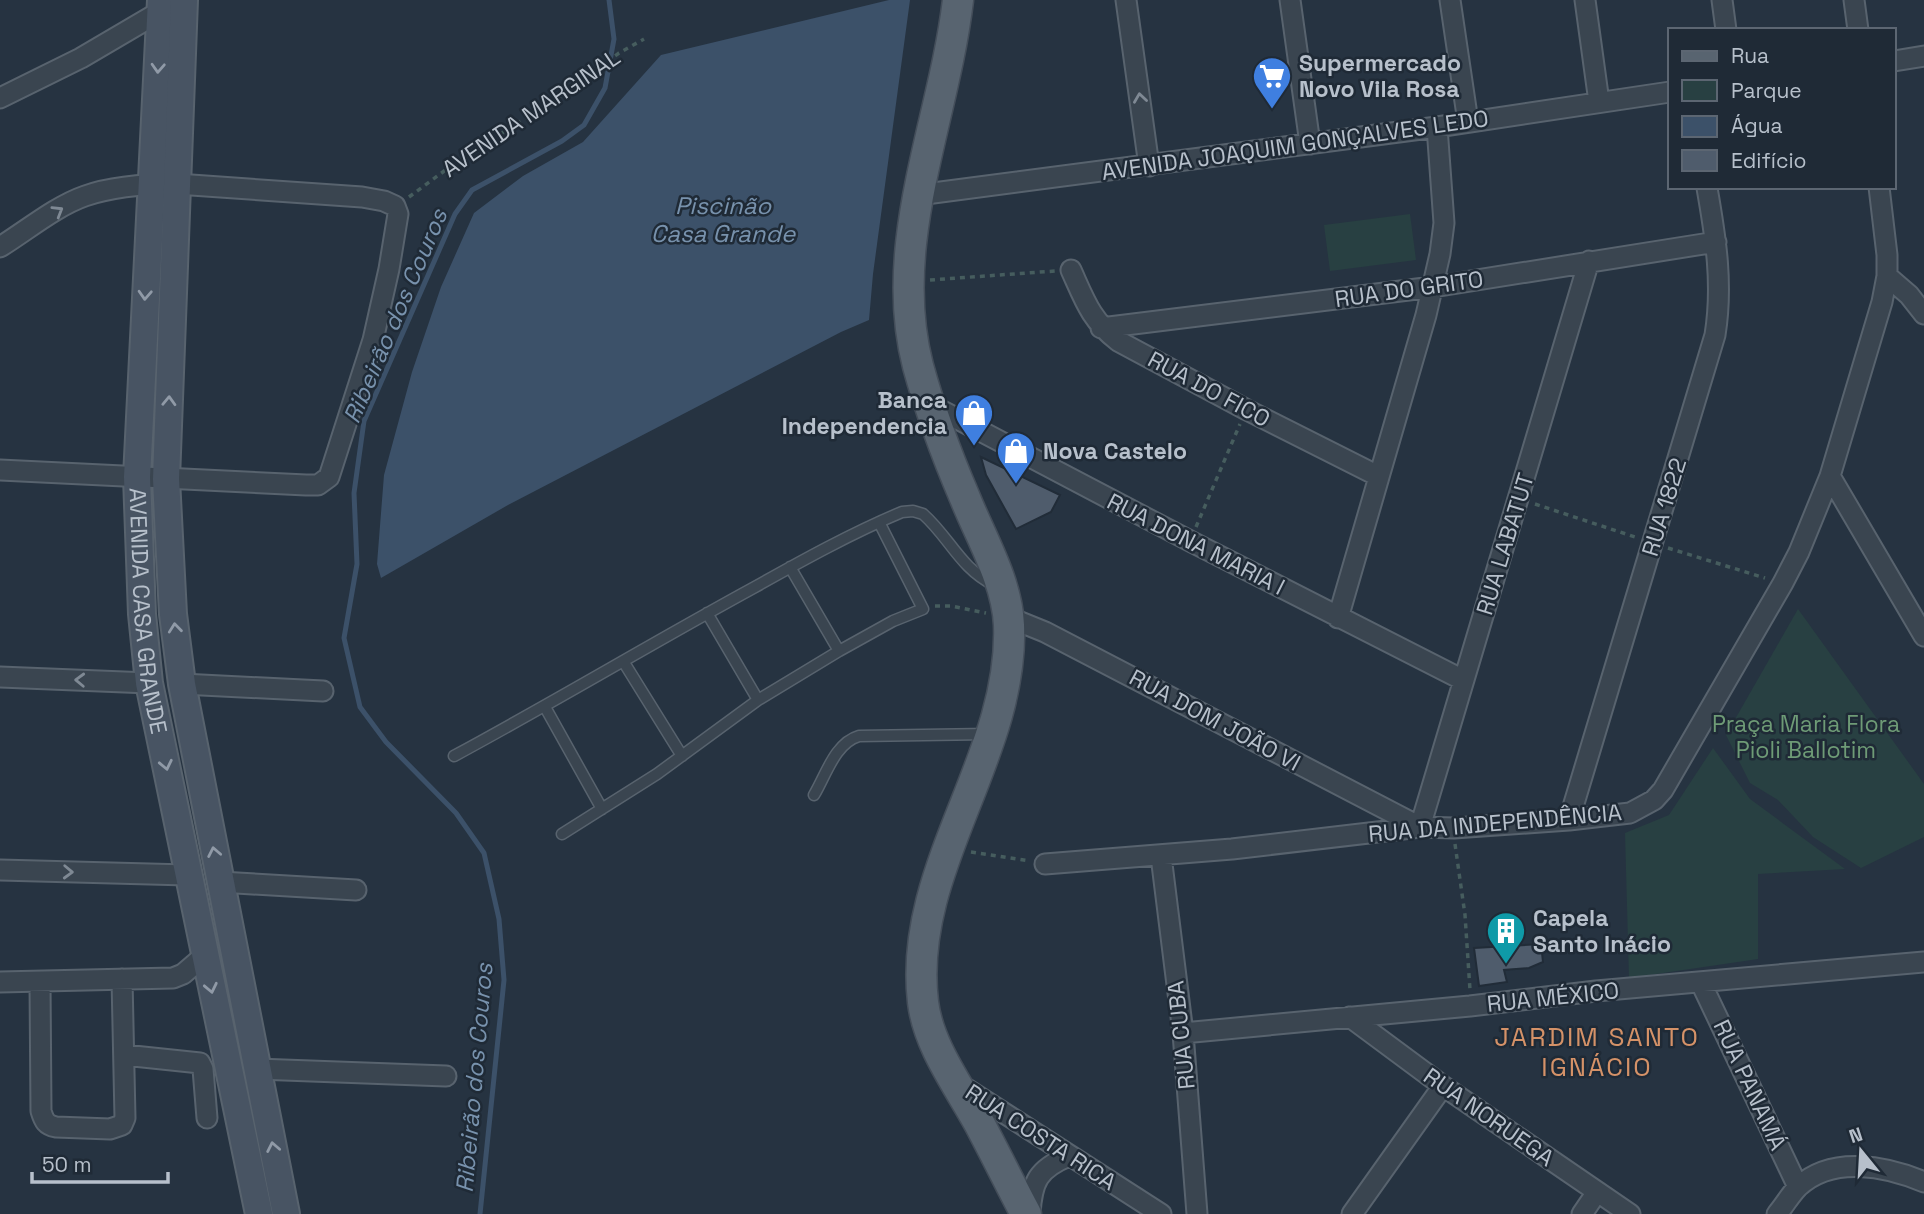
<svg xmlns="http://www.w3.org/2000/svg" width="1924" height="1214" viewBox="0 0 1924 1214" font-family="'Space Grotesk',sans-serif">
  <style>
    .green { fill: #284042 }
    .water { fill: #3c5169 }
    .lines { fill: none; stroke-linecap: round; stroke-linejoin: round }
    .stream { stroke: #3c5169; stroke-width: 5 }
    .building { fill: #4f5c6c; stroke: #212c38; stroke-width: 2 }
    .lane-casing { stroke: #58636e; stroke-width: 13 }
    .street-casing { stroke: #58636e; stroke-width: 23 }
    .secondary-casing { stroke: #58636e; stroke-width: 30 }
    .primary-casing { stroke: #444e5a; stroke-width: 33 }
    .path { stroke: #465d5e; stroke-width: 3.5; stroke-dasharray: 5 5; stroke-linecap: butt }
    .lane { stroke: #3a4550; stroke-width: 10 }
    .street { stroke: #3a4550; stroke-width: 19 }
    .secondary { stroke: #485463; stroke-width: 26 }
    .primary { stroke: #586470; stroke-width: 30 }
    .oneway { stroke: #909aa7 }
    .oneway2 { stroke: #7f8994 }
    .labels { text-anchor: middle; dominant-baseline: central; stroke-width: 5; stroke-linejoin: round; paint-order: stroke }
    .poi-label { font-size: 23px; font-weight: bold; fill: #b7c0cb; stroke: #1f2a36; text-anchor: start }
    .street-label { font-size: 23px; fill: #b7c0cb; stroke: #1f2a36 }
    .park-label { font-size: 23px; fill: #6e9b76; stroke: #1f2a36 }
    .water-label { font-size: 24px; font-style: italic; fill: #7892ad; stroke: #1f2a36 }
    .quarter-label { font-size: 26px; letter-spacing: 2px; fill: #d59268; stroke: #1f2a36 }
  </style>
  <rect width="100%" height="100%" fill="#263341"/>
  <path class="green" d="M 1410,214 L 1416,260 L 1330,271 L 1324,225 Z
    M 1798,609 L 1924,784 L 1924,837 L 1861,868 L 1813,837 L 1778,800 L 1750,783 L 1726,735 Z
    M 1713,748 L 1750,799 L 1845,869 L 1758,874 L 1758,959 L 1629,978 L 1625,833 L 1669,815 Z"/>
  <path class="water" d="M 889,0 L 910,0 L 873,274 L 869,320 L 841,332 L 508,505 L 381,578 L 377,564 L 384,475 L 412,372 L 441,287 L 474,213 L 523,176 L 583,142 L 661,55 Z"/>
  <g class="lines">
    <path class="stream" d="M 480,1214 L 504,980 L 499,919 L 484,853 L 456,813 L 386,742 L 360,707 L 344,638 L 357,564 L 354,493 L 364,421 L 455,214 L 472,190 L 562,141 L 584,125 L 605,88 L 614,39 L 609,0"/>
  </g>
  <path class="building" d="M 981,457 L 1060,495 L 1051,512 L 1016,529 L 986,475 Z
    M 1541,944 L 1543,962 L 1529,968 L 1504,970 L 1507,982 L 1479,986 L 1474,948 Z"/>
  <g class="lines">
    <g class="lane-casing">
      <path id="lane" d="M 790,567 L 839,651
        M 707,613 L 758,700
        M 623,661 L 682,756
        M 545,707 L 602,809
        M 454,756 C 556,701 654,642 755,587 C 803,560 852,533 902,512 L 913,511 L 923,514 C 950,538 960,568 994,585
        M 814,795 C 826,775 835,743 859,736 L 988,734
        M 562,834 L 657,774 L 758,700 L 839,651 L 893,621 L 923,609 L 879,522"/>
    </g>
    <g class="street-casing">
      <path id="street" d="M 1126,0 L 1149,166
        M 1290,0 L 1310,144
        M 1450,0 L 1468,122
        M 1585,0 L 1599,102
        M 1722,0 L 1726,30
        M 1854,0 L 1858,30
        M 1894,61 L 1924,56
        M 0,98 L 81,58 L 161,11
        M 918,195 L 1437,127 L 1670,92
        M 0,247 C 26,231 56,206 85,196 C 113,186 146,184 177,184 L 362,197 L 384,201 L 395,206 L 398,214 L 389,269 L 373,340 L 329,477 L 318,485 L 306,485 L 0,470
        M 1071,270 C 1085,301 1091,320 1118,341 L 1247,410 L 1378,476
        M 1887,276 L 1909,295 L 1924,314
        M 1101,328 L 1433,287 L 1716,242
        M 931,405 L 1190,541 L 1463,680
        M 1830,476 L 1924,636
        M 1008,617 L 1045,632 L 1420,827 L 1589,261
        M 1338,618 L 1426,315 L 1440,254 L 1444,223 L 1437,127
        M 0,677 L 149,683
        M 182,684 L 323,691
        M 1569,820 L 1715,335 C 1723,285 1716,239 1707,188
        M 1161,856 L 1183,1033 L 1197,1214
        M 1045,864 L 1232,849 L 1420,827 L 1454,828 L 1569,820 L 1630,813 L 1654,800 L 1663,790 L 1783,583 L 1799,552 L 1830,476 L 1882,302 L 1887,276 L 1887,255 L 1879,187
        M 0,870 L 187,875
        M 220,882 L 356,890
        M 0,982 L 173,978 L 183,974 L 204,956
        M 40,983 L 41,1111 C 44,1121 46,1125 56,1127 L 110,1129 L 122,1125 L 125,1118 L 122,979
        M 1701,983 L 1798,1187
        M 1350,1017 L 1443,1086 L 1630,1214
        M 1183,1033 L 1470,1006 L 1596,991 L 1924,962
        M 124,1055 L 200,1063 L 203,1069 L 207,1118
        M 257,1069 L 446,1076
        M 962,1086 L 1161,1214
        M 1030,1214 C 1032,1181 1038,1169 1069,1156
        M 1352,1214 L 1443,1086
        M 1582,1214 L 1597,1192
        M 1777,1214 C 1784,1206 1790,1195 1798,1187 C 1832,1155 1886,1166 1924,1182"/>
    </g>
    <g class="secondary-casing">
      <g id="secondary">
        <path id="s1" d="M 161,0 L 137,477 L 142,614 L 149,683 L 259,1214"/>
        <path d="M 184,0 L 166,479 L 173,614 L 182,684 L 286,1214"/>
      </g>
    </g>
    <g class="primary-casing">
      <path id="primary" d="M 958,0 C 944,120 886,244 918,366 C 930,410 947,456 965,498 C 981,538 1007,581 1009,625 C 1014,757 907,868 923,1002 C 928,1045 958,1085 979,1123 C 995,1153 1010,1184 1026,1214"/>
    </g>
    <path class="path" d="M 409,197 L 455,163 L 560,96 L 619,53 L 644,39
      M 930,280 L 1055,271
      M 1535,504 L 1638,538
      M 1196,527 L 1240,424
      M 1668,548 L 1765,578
      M 935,606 L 951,606 L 986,613
      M 1455,844 L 1465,915 L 1470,990
      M 971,852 L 1030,861"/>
    <use href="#lane" class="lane"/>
    <use href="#street" class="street"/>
    <use href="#secondary" class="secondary"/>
    <use href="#primary" class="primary"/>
  </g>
  <defs><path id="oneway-chevron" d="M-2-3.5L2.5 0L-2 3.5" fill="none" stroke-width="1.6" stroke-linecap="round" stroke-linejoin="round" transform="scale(1.75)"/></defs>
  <g class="oneway">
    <use href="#oneway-chevron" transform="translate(158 68) rotate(93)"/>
    <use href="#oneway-chevron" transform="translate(145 295) rotate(93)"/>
    <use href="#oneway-chevron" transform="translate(169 401) rotate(-88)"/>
    <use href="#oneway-chevron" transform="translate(175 628) rotate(-96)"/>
    <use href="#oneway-chevron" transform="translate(166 765) rotate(78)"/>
    <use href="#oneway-chevron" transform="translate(214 852) rotate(-101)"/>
    <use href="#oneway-chevron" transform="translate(211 988) rotate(78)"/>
    <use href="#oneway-chevron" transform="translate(273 1147) rotate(-101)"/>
  </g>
  <g class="oneway2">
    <use href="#oneway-chevron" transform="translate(1140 98) rotate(-98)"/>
    <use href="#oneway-chevron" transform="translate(58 211) rotate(-31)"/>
    <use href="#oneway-chevron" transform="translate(80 680) rotate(-178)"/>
    <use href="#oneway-chevron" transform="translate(68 872) rotate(2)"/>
  </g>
  <defs>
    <g id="supermarket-pin" transform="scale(2.0125)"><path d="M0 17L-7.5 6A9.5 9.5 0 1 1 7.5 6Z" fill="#3f7fe0" stroke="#1f2a36"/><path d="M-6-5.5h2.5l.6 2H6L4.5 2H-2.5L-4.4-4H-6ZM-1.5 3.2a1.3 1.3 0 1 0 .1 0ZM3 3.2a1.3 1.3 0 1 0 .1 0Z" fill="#fff"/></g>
    <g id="shop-pin" transform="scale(2.0125)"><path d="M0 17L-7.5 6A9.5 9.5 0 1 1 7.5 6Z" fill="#3f7fe0" stroke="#1f2a36"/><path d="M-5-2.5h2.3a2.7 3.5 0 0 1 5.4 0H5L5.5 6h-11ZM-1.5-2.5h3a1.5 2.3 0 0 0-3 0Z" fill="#fff"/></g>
    <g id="building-pin" transform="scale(2.0125)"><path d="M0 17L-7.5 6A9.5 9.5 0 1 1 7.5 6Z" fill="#0f9aa8" stroke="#1f2a36"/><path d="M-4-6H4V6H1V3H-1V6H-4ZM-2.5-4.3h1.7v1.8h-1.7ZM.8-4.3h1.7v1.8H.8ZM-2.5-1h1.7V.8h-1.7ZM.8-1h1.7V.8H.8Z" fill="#fff"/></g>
  </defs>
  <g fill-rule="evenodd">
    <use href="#supermarket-pin" x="1272" y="76"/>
    <use href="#shop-pin" x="974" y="413"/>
    <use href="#shop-pin" x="1016" y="451"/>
    <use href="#building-pin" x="1506" y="931"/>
  </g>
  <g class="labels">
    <g class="poi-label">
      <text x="1299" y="63">Supermercado<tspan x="1299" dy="26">Novo Vila Rosa</tspan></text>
      <text x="947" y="400" text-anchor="end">Banca<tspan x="947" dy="26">Independencia</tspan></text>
      <text x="1043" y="451">Nova Castelo</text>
      <text x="1533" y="918">Capela<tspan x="1533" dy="26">Santo Inácio</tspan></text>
    </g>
    <g class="street-label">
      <text transform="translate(531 113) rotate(-34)">AVENIDA MARGINAL</text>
      <text transform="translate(1295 145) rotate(-8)">AVENIDA JOAQUIM GONÇALVES LEDO</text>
      <text transform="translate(1409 289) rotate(-8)">RUA DO GRITO</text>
      <text transform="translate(1209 389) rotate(28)">RUA DO FICO</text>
      <text transform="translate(1664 507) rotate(-73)">RUA 1822</text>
      <text transform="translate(1196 544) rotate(27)">RUA DONA MARIA I</text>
      <text transform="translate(1505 544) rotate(-73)">RUA LABATUT</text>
      <text stroke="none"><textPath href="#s1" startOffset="612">AVENIDA CASA GRANDE</textPath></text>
      <text transform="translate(1215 720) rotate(28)">RUA DOM JOÃO VI</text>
      <text transform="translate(1495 823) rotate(-5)">RUA DA INDEPENDÊNCIA</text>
      <text transform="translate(1553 997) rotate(-6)">RUA MÉXICO</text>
      <text transform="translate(1181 1035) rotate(-96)">RUA CUBA</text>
      <text transform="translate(1750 1085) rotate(65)">RUA PANAMÁ</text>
      <text transform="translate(1489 1117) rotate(35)">RUA NORUEGA</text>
      <text transform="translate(1041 1137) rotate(33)">RUA COSTA RICA</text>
    </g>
    <g class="park-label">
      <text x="1806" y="724">Praça Maria Flora<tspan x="1806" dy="26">Pioli Ballotim</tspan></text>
    </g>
    <g class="water-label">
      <text x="723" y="205">Piscinão<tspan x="723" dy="28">Casa Grande</tspan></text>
      <text transform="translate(395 316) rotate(-67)">Ribeirão dos Couros</text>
      <text transform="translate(474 1078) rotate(-85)">Ribeirão dos Couros</text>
    </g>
    <g class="quarter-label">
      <text x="1597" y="1037">JARDIM SANTO<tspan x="1597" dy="30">IGNÁCIO</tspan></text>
    </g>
  </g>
  <rect x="1668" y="28" width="228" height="161" fill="#1f2a36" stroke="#5c6672" stroke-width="2"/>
  <rect x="1682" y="51" width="35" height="10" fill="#586470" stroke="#5c6672" stroke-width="2"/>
  <text x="1731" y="63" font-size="21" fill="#b7c0cb">Rua</text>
  <rect x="1682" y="80" width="35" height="21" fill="#284042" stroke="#5c6672" stroke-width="2"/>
  <text x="1731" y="98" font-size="21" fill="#b7c0cb">Parque</text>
  <rect x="1682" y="116" width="35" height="21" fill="#3c5169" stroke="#5c6672" stroke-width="2"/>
  <text x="1731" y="133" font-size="21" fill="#b7c0cb">Água</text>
  <rect x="1682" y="150" width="35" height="21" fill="#4f5c6c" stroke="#5c6672" stroke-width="2"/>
  <text x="1731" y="168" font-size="21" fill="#b7c0cb">Edifício</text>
  <g transform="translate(1861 1151) rotate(342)" stroke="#1f2a36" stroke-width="5" paint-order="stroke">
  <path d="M0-5L12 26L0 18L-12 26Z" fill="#b7c0cb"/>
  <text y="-10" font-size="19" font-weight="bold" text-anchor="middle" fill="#b7c0cb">N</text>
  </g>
  <path d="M32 1172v10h136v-10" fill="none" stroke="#b7c0cb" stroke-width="3.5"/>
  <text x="42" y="1172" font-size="21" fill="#b7c0cb" stroke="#1f2a36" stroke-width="5" paint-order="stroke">50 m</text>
</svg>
